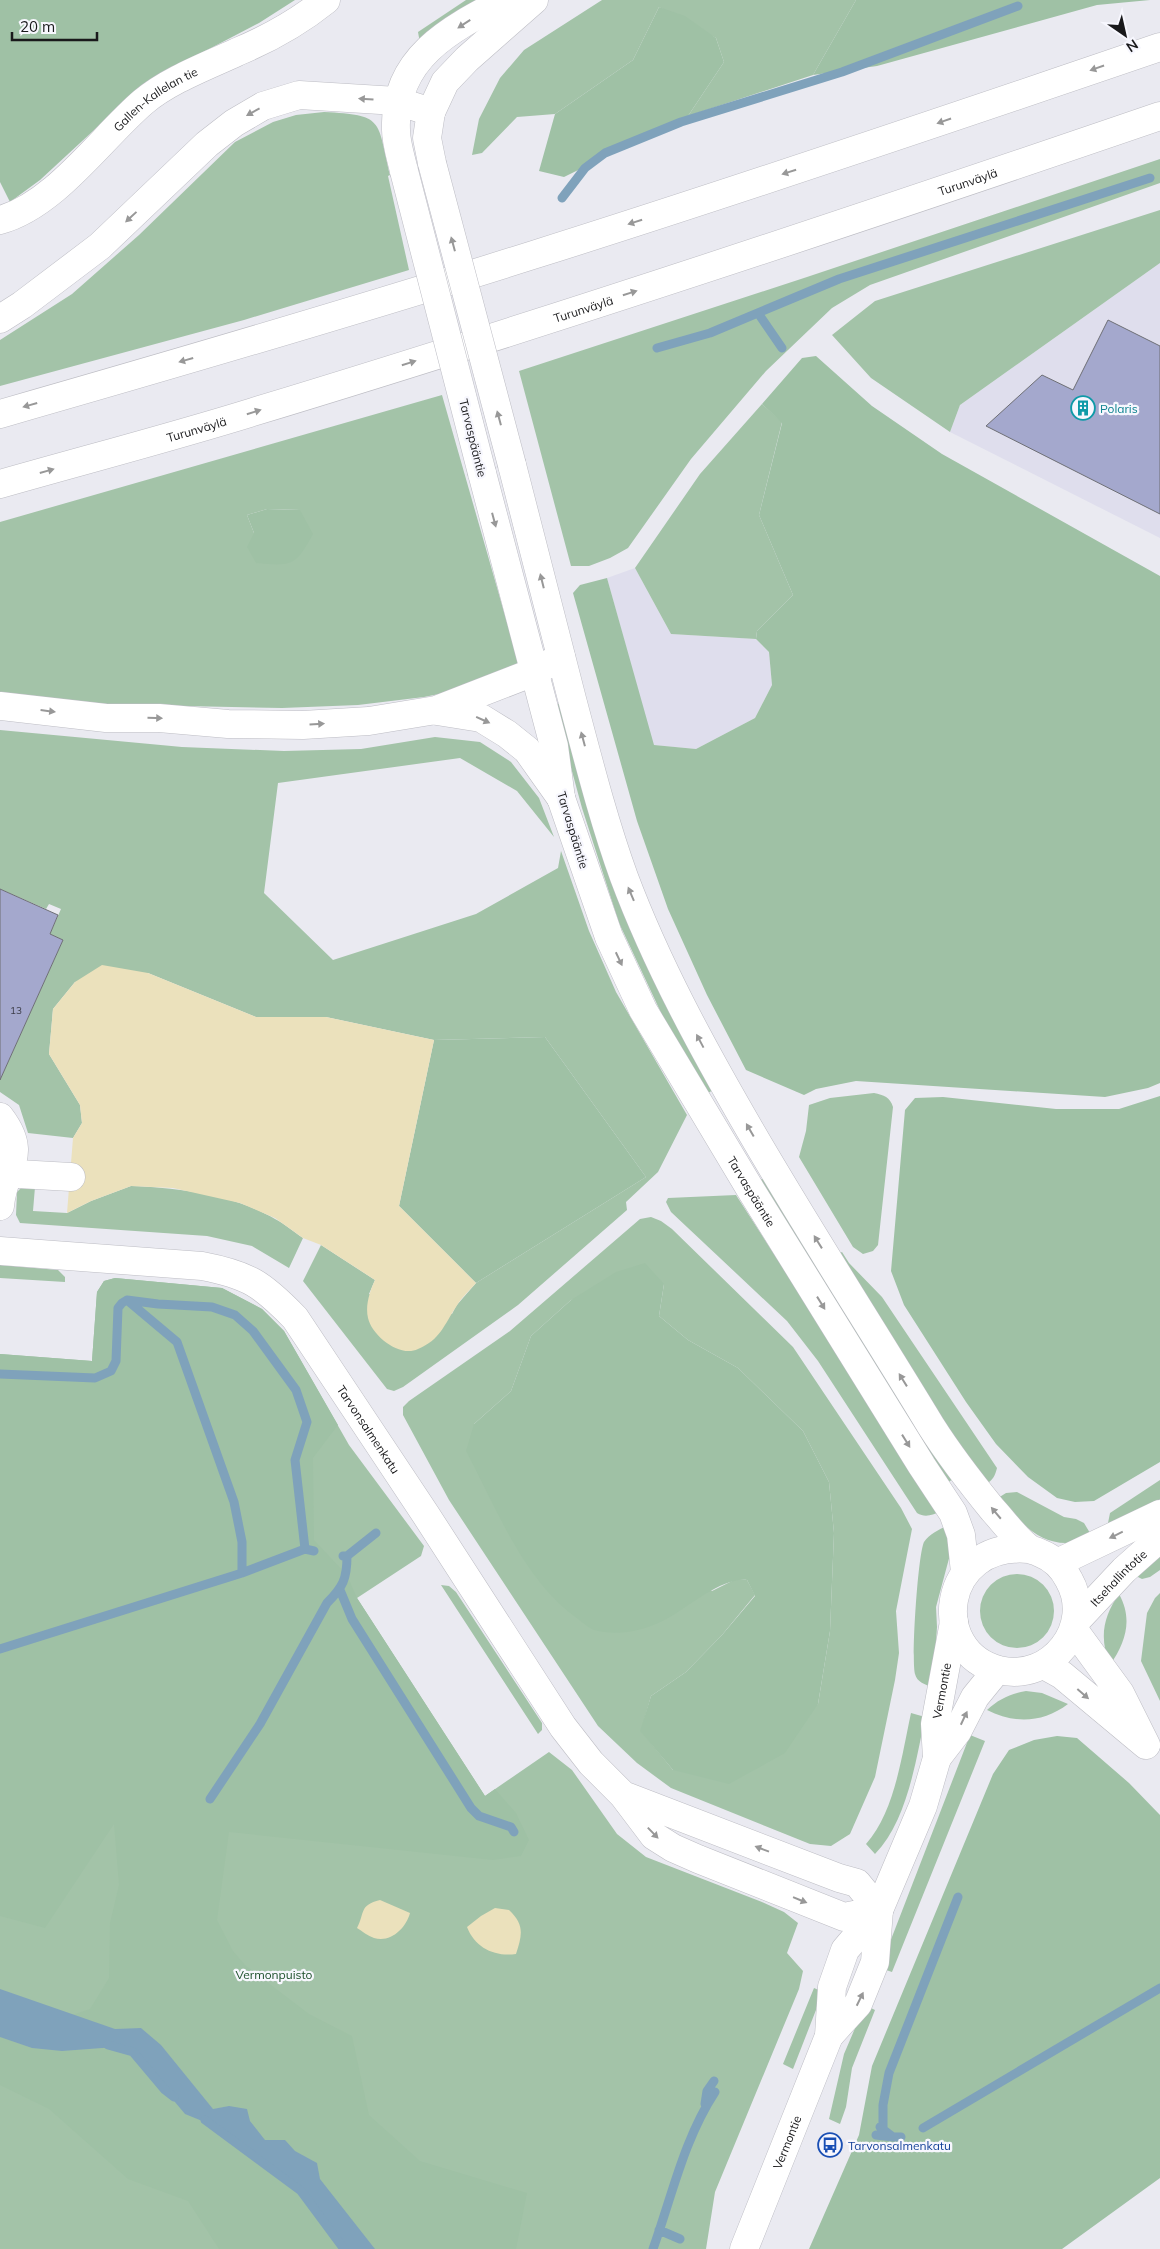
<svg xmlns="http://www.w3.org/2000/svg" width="1160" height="2249" viewBox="0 0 1160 2249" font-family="Mulish,sans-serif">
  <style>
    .built { fill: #dfdeed }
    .green { fill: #a3c3a8; fill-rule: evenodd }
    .forest { fill: #9fc1a5 }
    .sand { fill: #ebe1bc }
    .water { fill: #7fa2bb }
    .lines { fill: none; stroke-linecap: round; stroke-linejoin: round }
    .stream { stroke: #7fa2bb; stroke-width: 9 }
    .building { fill: #a4a8cd; stroke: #6e6f75 }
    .minor-casing { stroke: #bdbdc4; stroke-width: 29 }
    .major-casing { stroke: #bdbdc4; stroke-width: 29 }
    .highway-casing { stroke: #bdbdc4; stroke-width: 29 }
    .minor { stroke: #fff; stroke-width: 28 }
    .major { stroke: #fff; stroke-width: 28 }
    .highway { stroke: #fff; stroke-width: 28 }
    .minor-bridge-casing { stroke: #bdbdc4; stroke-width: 29; stroke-linecap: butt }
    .major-bridge-casing { stroke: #bdbdc4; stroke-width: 29; stroke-linecap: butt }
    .minor-bridge { stroke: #fff; stroke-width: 28 }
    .major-bridge { stroke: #fff; stroke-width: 28 }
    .oneway { fill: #989898 }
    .labels { text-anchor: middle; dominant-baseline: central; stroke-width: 4.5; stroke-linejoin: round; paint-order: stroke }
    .number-label { font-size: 10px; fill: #3c3d48 }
    .street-label { font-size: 12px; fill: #19191b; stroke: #f7f7fe }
    .culture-label { font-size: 12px; fill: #0d838f; stroke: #f7f7fe; text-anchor: start }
    .park-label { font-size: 12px; fill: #1d502b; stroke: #f7f7fe }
    .transit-label { font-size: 12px; fill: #164399; stroke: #f7f7fe; text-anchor: start }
  </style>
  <rect width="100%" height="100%" fill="#eaeaf1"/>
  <path class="built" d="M 1160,263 L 1160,538 L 950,432 L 960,405 Z
    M 635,568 L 671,634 L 756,639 L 769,652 L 772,685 L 755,718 L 696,749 L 653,745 L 607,578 Z"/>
  <path class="green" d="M 466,0 L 490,0 L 420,43 L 418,32 Z
    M 602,0 L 856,0 L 813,75 L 688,116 L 724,62 L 716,38 L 659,7 L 633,60 L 555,114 L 517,117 L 482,153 L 472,155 L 479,119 L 500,78 L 524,50 Z
    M 324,112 C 384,115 377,119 390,175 L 388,176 L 409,270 L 244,320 L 0,386 L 0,340 L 72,294 L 139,235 L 235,142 L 273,122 L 296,115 Z
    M 1160,159 L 1160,183 L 870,285 L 832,308 L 766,371 L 691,459 L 628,548 L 610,558 L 589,566 L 571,566 L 519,371 L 807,277 Z
    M 1160,210 L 1160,263 L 960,405 L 950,432 L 871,378 L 832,335 L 875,301 Z
    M 442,395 L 520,668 L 469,688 L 424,697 L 358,705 L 282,708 L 89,704 L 0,694 L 0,522 ZM 267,509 L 300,510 L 254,533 L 247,515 Z
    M 762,404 L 782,422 L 759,515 L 793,595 L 757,631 L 756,639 L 671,634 L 635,568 L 700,474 Z
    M 562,703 L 713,1090 L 705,1095 L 671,1034 L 619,923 L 582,808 L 554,705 Z
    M 0,730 L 182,747 L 284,751 L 361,749 L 435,737 L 480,742 L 511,762 L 539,798 L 554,837 L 517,791 L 460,758 L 278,783 L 264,893 L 333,960 L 476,914 L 558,868 L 561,851 L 589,931 L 616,992 L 687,1115 L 658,1172 L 626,1202 L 627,1210 L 518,1305 L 403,1387 L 394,1391 L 387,1389 L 303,1281 L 321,1245 L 375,1280 L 369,1294 L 452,1314 L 456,1306 L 476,1283 L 646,1177 L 545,1037 L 434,1040 L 326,1017 L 256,1017 L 148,973 L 75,982 L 53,1009 L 49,1054 L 80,1105 L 82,1123 L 73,1138 L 28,1133 L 19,1105 L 0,1092 L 0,1080 L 63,940 L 50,934 L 61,909 L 49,904 L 46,909 L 0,889 Z
    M 874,1093 C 884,1095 890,1097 893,1107 L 878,1245 L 873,1251 L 863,1254 L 853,1247 L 799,1157 L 806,1131 L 809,1105 L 830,1098 Z
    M 766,1177 L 955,1478 L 945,1484 L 758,1181 Z
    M 131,1186 C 179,1188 232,1194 275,1219 C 285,1224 294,1232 303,1238 L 289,1268 L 252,1246 L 207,1236 L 20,1223 L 16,1215 L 17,1192 L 22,1187 L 35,1187 L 33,1211 L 67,1213 L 91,1201 Z
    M 736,1195 L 940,1512 C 932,1515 925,1518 917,1513 L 818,1361 L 787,1321 L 671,1212 L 666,1202 L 668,1198 Z
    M 651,1217 L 661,1221 L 672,1229 L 793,1347 L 901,1508 L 912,1529 L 896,1611 L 899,1653 L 895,1680 L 875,1777 L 850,1834 L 831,1846 L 810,1844 L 671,1788 L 637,1763 L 598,1726 L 449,1500 L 403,1415 L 403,1407 L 409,1401 L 510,1331 L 640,1219 ZM 664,1284 L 659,1316 L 688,1340 L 738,1368 L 803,1431 L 829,1482 L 834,1533 L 830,1631 L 818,1704 L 673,1770 L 641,1731 L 651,1696 L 686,1672 L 722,1635 L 755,1595 L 747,1580 L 736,1579 L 712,1591 L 474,1424 L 511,1391 L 531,1336 L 571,1300 Z
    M 842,1252 L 849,1263 L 882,1297 L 997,1468 C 995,1476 993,1480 986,1484 L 925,1396 L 836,1255 Z
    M 0,1265 L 58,1270 L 65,1277 L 65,1282 L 0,1278 Z
    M 115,1278 L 222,1288 L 262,1309 L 284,1331 L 349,1445 L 424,1546 L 421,1556 L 357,1598 L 485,1796 L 549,1752 L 572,1770 L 617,1834 L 646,1857 L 762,1902 L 784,1912 L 798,1923 L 787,1953 L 803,1971 L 799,1989 L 715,2192 L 706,2249 L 0,2249 L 0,1354 L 92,1361 L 97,1292 L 104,1281 Z
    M 1160,1480 L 1160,1499 L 1155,1505 L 1110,1530 L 1108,1523 L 1110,1513 Z
    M 1017,1492 L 1064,1517 L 1076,1519 L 1084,1523 L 1093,1538 C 1046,1554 1027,1529 998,1498 L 1006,1493 Z
    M 946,1526 L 951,1551 L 936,1607 L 937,1627 L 933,1687 C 925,1685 917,1682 915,1674 C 911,1660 918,1554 924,1542 C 929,1534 939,1530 946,1526 Z
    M 1160,1551 L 1160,1570 L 1150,1577 L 1142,1579 L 1136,1576 Z
    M980 1611a37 37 0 1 1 74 0a37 37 0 1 1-74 0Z
    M 441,1585 L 449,1586 L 456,1592 L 542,1723 L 542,1730 L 538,1734 Z
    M 1160,1593 L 1160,1701 L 1141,1661 L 1147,1613 L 1155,1598 Z
    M 1119,1594 C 1133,1619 1126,1642 1110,1665 C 1099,1638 1103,1617 1119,1594 Z
    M 1026,1691 L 1042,1693 L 1068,1704 C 1043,1723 1014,1724 987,1710 C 999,1699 1010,1694 1026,1691 Z
    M 911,1713 L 925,1717 C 916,1761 907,1821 875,1854 L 866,1844 C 895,1812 902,1754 911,1713 Z
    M 970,1735 L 985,1741 L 892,1972 L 880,1968 Z
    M 814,1988 L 821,1991 L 816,2010 L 793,2069 L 783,2064 Z
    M 865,2005 L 875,2010 L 852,2068 L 846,2107 L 840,2124 L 829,2119 L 844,2054 Z"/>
  <path class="forest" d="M 0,0 L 295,0 L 259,23 L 146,82 L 40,180 L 10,202 L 0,182 Z
    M 856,0 L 1150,0 L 1097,5 L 877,66 L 813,75 Z
    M 659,7 L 685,16 L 716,38 L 724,62 L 688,116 L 564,177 L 539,171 L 555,114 L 633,60 Z
    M 816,356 L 872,406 L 942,454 L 1160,576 L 1160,1083 L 1148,1088 L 1105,1097 L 856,1081 L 816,1089 L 804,1095 L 746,1070 L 707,995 L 668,909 L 637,821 L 573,593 L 580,585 L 607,578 L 654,745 L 696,749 L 755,718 L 772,685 L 769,652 L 756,639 L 757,631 L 793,595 L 759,515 L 782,423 L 762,404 L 802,358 Z
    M 267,509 L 300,510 L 313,534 C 295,567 292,566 256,563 L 247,547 L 254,533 L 247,515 Z
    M 545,1037 L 646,1177 L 476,1283 L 399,1206 L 434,1040 Z
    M 1160,1096 L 1160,1462 L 1094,1501 L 1075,1502 L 1057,1498 L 1028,1477 L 996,1444 L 966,1402 L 904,1305 L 891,1271 L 905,1110 L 915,1098 L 943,1097 L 1056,1109 L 1119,1109 Z
    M 645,1263 L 664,1284 L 659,1316 L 688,1340 L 738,1368 L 803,1431 L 829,1482 L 834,1533 L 830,1631 L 818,1704 L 785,1753 L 729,1784 L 673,1770 L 640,1731 L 651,1696 L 686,1672 L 722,1635 L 755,1596 L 747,1580 C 723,1577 691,1605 670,1617 C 647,1630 620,1637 594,1630 C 589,1628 583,1623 578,1619 C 523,1580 497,1509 466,1451 L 474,1424 L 511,1391 L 531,1336 L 571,1300 L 616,1272 Z
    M 115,1278 L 222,1288 L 262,1309 L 284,1331 L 338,1425 L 313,1458 L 314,1540 L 347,1575 L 357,1598 L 485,1796 L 495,1789 L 516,1813 L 529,1840 L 521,1856 L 493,1860 L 229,1832 L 217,1920 L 233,1951 L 245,1965 L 309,2014 L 352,2036 L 369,2115 L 420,2161 L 527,2193 L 516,2249 L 375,2249 L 320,2179 L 317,2163 L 295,2151 L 285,2141 L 265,2140 L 250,2121 L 229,2106 L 213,2109 L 161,2045 L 141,2028 L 115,2029 L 72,2015 L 90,2009 L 109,1978 L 110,1923 L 119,1885 L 114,1824 L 45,1928 L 0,1916 L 0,1354 L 92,1361 L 97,1292 L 104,1281 Z
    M 1057,1736 L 1077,1738 L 1129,1783 L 1160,1815 L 1160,2178 L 1062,2249 L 809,2249 L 859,2135 L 872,2066 L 993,1774 L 1009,1750 L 1034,1740 Z
    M 0,2037 L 32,2048 L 62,2051 L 116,2047 L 133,2052 L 185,2114 L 212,2125 L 301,2191 L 344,2249 L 219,2249 L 188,2201 L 128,2179 L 49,2109 L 0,2085 Z"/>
  <path class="sand" d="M 102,965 L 148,973 L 256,1017 L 326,1017 L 434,1040 L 399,1206 L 476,1283 C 469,1291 461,1298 456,1307 C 444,1325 440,1340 418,1349 C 400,1358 372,1336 368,1318 C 365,1305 370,1291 375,1280 L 321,1245 L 303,1238 L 275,1218 L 240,1203 L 173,1188 L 131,1186 L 91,1201 L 67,1213 L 73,1138 L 82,1123 L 80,1105 L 49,1054 L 53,1009 L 75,982 Z
    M 380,1900 L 410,1913 C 406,1928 391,1943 374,1938 C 368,1936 362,1931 357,1928 C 365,1913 359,1905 380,1900 Z
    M 495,1908 L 509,1910 C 525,1925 522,1935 516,1954 C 495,1957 475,1948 467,1927 L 481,1916 Z"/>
  <path class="water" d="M 0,1989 L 115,2029 L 141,2028 L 161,2045 L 213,2109 L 229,2106 L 247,2109 L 250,2121 L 265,2140 L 285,2140 L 295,2151 L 317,2163 L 320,2179 L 375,2249 L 344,2249 L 301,2191 L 212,2125 L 185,2114 L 133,2052 L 116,2047 L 62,2051 L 32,2048 L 0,2037 Z"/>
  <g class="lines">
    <path class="stream" d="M 562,198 L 585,168 L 605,153 L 681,122 L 842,72 L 1018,6
      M 758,313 L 782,348
      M 657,348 L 710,333 L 839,279 L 1150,178
      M 127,1300 L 177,1342 L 234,1502 L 242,1542 L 242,1573
      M 0,1374 L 95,1378 L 111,1371 L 116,1361 L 118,1308 L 122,1303 L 127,1300 L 158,1304 L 212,1307 L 235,1315 L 253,1331 L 296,1390 L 307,1422 L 295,1460 L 305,1549
      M 343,1556 L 347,1556 L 376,1533
      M 340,1590 L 352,1619 L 471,1808 L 479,1816 L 511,1827 L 514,1832
      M 0,1649 L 242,1573 L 305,1549 L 314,1551
      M 210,1799 L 260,1724 L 327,1603 C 343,1587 347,1579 347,1556
      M 108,2045 L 133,2052 L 165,2090 L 174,2097
      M 705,2104 L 707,2091 L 714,2081
      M 205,2120 L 301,2191 L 344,2249
      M 880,2127 L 893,2137 L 901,2137
      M 923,2128 L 1160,1988
      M 883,2129 L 883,2105 L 889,2073 L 958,1897
      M 876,2135 L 893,2137
      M 659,2230 L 680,2239
      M 653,2249 C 672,2196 684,2139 715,2092"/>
  </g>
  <path class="building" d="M 1108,320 L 1160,346 L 1160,514 L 986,426 L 1042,375 L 1073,390 Z
    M 0,889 L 58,915 L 50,934 L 63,940 L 0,1080 Z"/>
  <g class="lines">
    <g class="minor-casing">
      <g id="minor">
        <path d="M 431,112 L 445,82 L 467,59 L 534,0"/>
        <path d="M 404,171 C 401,158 396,143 396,130 C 393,58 450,29 506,0"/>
        <path id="s1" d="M 0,220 C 55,205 101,138 143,102 C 169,80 207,66 237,52 C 268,39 300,21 326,0"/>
        <path d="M 482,473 L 554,746 L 561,798"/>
        <path d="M 0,1117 C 30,1156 3,1167 0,1206"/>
        <path d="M 0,1173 L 71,1177"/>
        <path id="s2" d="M 0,1251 L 202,1266 C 249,1275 262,1284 295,1318 L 426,1515 L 563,1727 L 591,1763 L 623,1795 L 654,1836 L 673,1848 L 698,1859 L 844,1917 L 879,1910 L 857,1883 L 839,1878 L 623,1795"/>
        <path d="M 1044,1665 L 1062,1675 L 1146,1745 L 1120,1693 L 1074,1630"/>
      </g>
    </g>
    <g class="major-casing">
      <g id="major">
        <path d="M 431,112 L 427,138 L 432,163"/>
        <path d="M 512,465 C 532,543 552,621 572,699 C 588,759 603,819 624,877 C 657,965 703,1049 750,1130 C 808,1230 871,1327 931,1426 C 950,1456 971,1483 993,1510 C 1004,1522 1014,1536 1026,1546 C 1033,1552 1032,1549 1040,1553 C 1053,1558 1063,1568 1069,1580 C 1095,1626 1051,1683 999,1670 C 928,1652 940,1541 1029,1549"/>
        <path id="s3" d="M 561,798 L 609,937 L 643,1010 L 749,1187 L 922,1466 L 953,1513 L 961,1535 L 965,1572"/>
        <path d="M 1057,1563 L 1160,1514"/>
        <path id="s4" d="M 1077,1620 L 1124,1570 L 1160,1538"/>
        <path d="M 937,1758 L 957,1732 L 975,1697 L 997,1670"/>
        <path d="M 829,2036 L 858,2004 L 875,1962 L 879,1910"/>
        <path id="s5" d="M 744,2249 L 829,2036 L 832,1987 L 845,1950 L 879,1910 L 923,1806 L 937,1758 L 935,1724 L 954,1622"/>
      </g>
    </g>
    <g class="highway-casing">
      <g id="highway">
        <path d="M 0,319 L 22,305 L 100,246 L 207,144 L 234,123 L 263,106 L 299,95 L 397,101 L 431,112"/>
        <path d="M 0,414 C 178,363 356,311 533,255 C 743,189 952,118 1160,47"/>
        <path id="s6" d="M 0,484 C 84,460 169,438 253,412 C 557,320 859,219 1160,116"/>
        <path d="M 0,706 L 106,718 L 159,718 L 228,724 L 303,725 L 369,721 L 436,710 L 534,672 L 561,657"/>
        <path d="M 437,711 L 481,718 L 507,734 L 527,750 L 561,798"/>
      </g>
    </g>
    <use href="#minor" class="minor"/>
    <use href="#major" class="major"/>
    <use href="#highway" class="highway"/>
    <g class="minor-bridge-casing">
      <path id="minor-bridge" d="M 404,171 L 482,473"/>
    </g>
    <g class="major-bridge-casing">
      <path id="major-bridge" d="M 432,163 L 512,465"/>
    </g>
    <use href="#minor-bridge" class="minor-bridge"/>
    <use href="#major-bridge" class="major-bridge"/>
  </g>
  <defs><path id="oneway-solid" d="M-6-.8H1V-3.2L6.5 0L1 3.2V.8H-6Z" transform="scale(1.25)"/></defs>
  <g class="oneway">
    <use href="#oneway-solid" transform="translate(464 24) rotate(147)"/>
    <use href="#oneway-solid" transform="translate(1097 68) rotate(161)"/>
    <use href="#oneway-solid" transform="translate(366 99) rotate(-176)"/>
    <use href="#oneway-solid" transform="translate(253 112) rotate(151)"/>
    <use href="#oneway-solid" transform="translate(944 121) rotate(161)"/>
    <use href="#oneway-solid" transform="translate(789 172) rotate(162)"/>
    <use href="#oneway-solid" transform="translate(131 217) rotate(137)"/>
    <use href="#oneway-solid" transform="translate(635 222) rotate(162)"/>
    <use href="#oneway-solid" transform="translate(453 244) rotate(-105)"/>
    <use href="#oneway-solid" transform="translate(630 293) rotate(-18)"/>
    <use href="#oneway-solid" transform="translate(186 360) rotate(164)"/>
    <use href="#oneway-solid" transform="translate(409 363) rotate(-17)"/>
    <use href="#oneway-solid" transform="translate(30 405) rotate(164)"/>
    <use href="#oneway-solid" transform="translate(254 412) rotate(-17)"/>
    <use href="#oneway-solid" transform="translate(499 418) rotate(-105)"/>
    <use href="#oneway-solid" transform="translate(47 471) rotate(-16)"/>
    <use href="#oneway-solid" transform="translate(494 520) rotate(75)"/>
    <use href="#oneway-solid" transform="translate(542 581) rotate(-104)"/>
    <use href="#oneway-solid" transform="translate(48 711) rotate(7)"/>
    <use href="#oneway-solid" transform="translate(155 718) rotate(1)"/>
    <use href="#oneway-solid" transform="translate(483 720) rotate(24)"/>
    <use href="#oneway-solid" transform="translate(317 724) rotate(-4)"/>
    <use href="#oneway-solid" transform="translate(583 739) rotate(-105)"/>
    <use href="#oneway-solid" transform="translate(631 894) rotate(-113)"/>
    <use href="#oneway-solid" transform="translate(619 959) rotate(65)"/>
    <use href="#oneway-solid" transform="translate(700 1041) rotate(-118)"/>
    <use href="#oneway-solid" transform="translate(750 1130) rotate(-120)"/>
    <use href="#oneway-solid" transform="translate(818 1242) rotate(-122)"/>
    <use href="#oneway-solid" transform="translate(821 1303) rotate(58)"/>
    <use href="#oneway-solid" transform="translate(903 1380) rotate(-122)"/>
    <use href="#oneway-solid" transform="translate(906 1441) rotate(58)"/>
    <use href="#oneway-solid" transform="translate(996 1513) rotate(-130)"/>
    <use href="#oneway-solid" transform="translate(1116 1535) rotate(154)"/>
    <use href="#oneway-solid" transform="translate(1083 1694) rotate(41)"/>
    <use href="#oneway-solid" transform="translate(964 1718) rotate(-65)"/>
    <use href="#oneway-solid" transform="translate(653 1833) rotate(46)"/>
    <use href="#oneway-solid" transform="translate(762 1849) rotate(-159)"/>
    <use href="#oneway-solid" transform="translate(800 1900) rotate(22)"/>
    <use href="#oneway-solid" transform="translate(860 1999) rotate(-64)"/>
  </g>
  <defs>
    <g id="building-ring" transform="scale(1.25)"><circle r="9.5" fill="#f7f7fe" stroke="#0f9aa8" stroke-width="1.5"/><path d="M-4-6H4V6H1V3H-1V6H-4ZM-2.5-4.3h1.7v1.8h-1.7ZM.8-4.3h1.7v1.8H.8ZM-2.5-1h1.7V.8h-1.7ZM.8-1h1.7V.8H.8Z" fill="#0f9aa8"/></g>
    <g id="bus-ring" transform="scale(1.25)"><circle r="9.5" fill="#f7f7fe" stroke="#1a4fb4" stroke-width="1.5"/><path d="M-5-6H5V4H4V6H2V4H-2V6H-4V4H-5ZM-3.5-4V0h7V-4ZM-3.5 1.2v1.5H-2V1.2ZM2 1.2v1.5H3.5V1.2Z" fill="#1a4fb4"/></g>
  </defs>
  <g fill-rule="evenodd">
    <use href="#building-ring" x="1083" y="408"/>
    <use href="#bus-ring" x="830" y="2145"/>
  </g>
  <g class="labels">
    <g class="number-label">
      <text x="16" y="1010">13</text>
    </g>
    <g class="street-label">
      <text stroke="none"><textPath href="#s1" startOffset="199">Gallen-Kallelan tie</textPath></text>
      <text stroke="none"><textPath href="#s6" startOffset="1014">Turunväylä</textPath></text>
      <text stroke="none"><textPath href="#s6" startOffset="609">Turunväylä</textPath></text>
      <text stroke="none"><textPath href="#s6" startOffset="204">Turunväylä</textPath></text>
      <text transform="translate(473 438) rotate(76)">Tarvaspääntie</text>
      <text transform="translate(573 830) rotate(73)">Tarvaspääntie</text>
      <text stroke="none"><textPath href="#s3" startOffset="439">Tarvaspääntie</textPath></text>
      <text stroke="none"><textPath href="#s2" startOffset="445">Tarvonsalmenkatu</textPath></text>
      <text stroke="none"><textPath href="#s4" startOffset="59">Itsehallintotie</textPath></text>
      <text stroke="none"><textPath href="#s5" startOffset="601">Vermontie</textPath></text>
      <text stroke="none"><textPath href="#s5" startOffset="115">Vermontie</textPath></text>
    </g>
    <g class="culture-label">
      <text x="1100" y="408">Polaris</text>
    </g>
    <g class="park-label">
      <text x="274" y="1974">Vermonpuisto</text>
    </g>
    <g class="transit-label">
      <text x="848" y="2145">Tarvonsalmenkatu</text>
    </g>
  </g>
  <g transform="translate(1125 35) rotate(146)" stroke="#f7f7fe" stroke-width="4" paint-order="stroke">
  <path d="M0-4L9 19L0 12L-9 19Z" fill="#19191b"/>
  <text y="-8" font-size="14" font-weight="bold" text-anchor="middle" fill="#19191b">N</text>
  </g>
  <path d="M12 32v8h85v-8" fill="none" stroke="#19191b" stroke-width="2.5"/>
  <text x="20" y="32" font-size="15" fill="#19191b" stroke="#f7f7fe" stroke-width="4" paint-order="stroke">20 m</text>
</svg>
